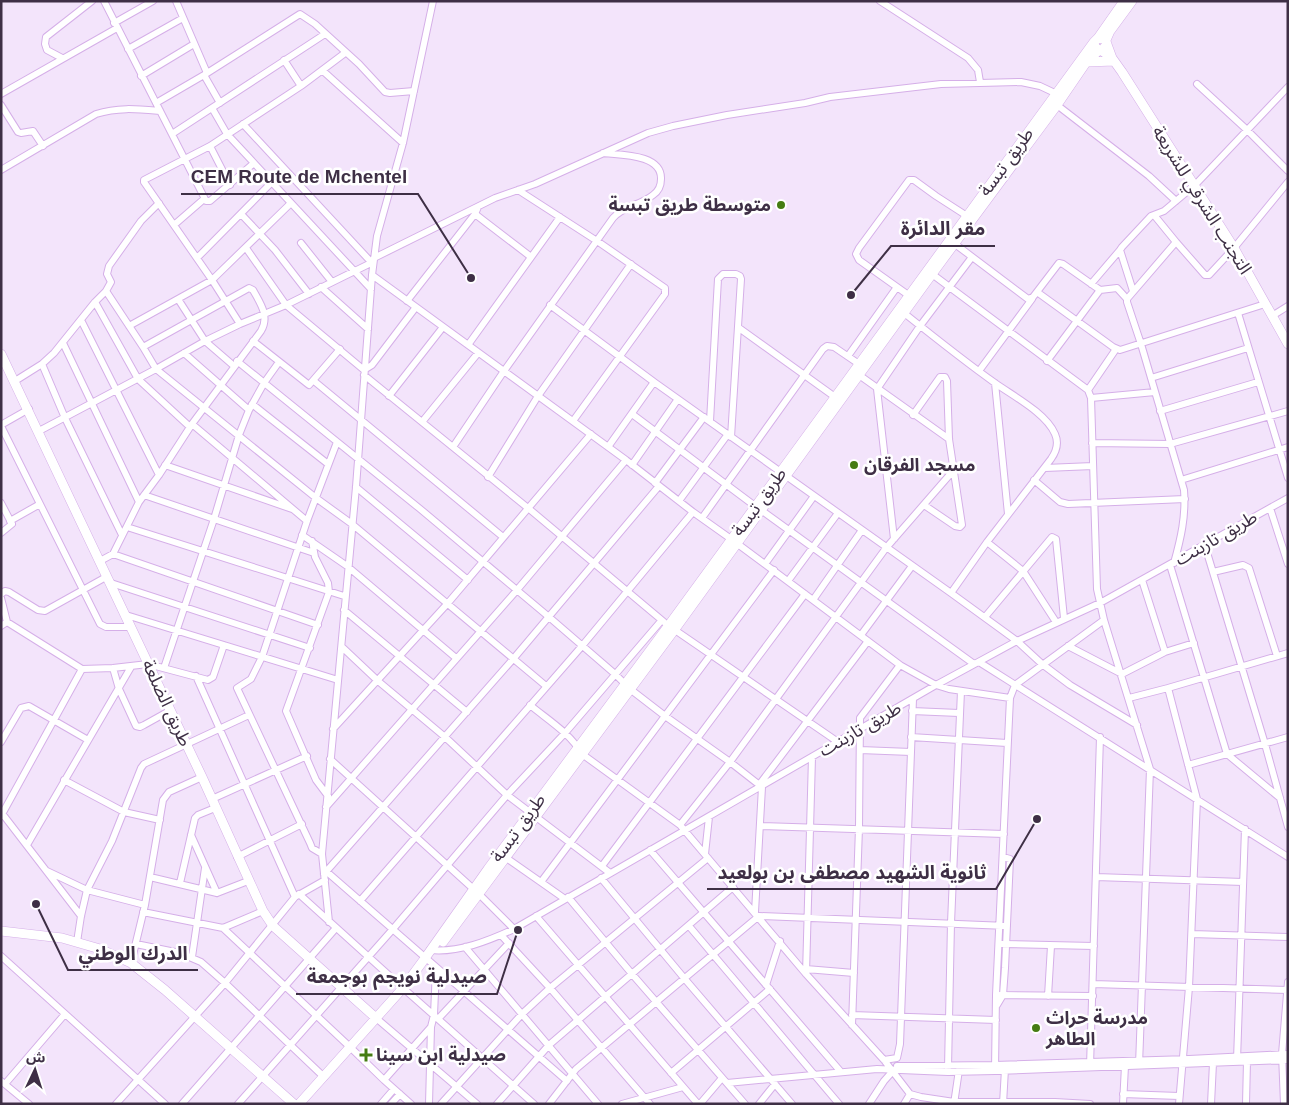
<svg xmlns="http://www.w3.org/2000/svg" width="1289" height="1105" viewBox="0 0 1289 1105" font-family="Arial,'Noto Sans Arabic',sans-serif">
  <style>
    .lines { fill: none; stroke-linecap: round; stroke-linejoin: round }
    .minor-casing { stroke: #d5afe8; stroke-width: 8 }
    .major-casing { stroke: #d5afe8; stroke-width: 10 }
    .minor { stroke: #fff; stroke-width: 6 }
    .major { stroke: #fff; stroke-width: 9 }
    .poi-dot { fill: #457c13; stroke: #fff; stroke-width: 2 }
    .labels { text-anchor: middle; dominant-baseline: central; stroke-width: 5; stroke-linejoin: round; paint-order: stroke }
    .street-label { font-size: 18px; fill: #3e2f45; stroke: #fff }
    .poi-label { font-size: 18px; font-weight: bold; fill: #3e2f45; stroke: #fff; text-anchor: start }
    .leader { fill: none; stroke: #3e2f45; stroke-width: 2 }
    .callout-dot { fill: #3e2f45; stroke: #fff; stroke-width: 2 }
    .callout-label { font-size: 19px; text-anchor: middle; font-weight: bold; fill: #3e2f45; stroke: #fff; stroke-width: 5; stroke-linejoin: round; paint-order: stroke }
  </style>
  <rect width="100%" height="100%" fill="#f3e4fb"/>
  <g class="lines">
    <g class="minor-casing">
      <path id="minor" d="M 104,1 L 206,201 L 210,201 L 254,163
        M 176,1 L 207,73
        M 433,1 L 403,143 L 377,236 L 372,275 L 626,460 L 693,512 L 731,539 L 900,665 L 936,685 L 949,689 L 1010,698
        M 880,1 L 968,58 L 978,70 L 980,82
        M 114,23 L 153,1
        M 128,49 L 183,18
        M 62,58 L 47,50 L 45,44 L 46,37 L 92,1
        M 284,60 L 301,86
        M 323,71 L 403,143
        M 204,75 L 220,103
        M 141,76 L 194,44
        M 1197,84 L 1246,129 L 1288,171
        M 1,94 L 117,28
        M 156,103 L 204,75 L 300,14 L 315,24 L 359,64 L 385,92 L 390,93 L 414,91
        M 1,105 L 18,132 L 21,133 L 33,131 L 43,146
        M 1057,105 L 1149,176 L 1176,201
        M 212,108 L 227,134 L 371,289
        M 243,124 L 372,263
        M 172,134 L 325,34
        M 210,146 L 230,185
        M 1,170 L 96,114 C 118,107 137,109 160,111
        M 518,190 L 597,241 L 665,288 L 665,294 L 573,421
        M 241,214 L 275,250 L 309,294
        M 475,214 L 531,257
        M 1154,215 L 1176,242
        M 174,225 L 204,199
        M 301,243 L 332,282
        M 955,244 L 1028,299 L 1033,297 L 1059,263 L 1063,264 L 1100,290
        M 246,248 L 286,305 L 364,370 L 372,365 L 416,307
        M 197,258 L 272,182
        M 374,258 L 495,198 L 535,184 L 648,133 L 673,126 L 727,115 L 805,103 L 830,97 L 941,84 L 1021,82 L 1040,86 L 1057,94
        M 932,274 L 1088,390 L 1091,398 L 1097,589 L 1104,620 L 1150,769 L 1139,1065
        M 1091,284 L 1120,250
        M 321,287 L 368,329
        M 106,291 L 143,347 L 156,369 L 316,498 L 352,524 L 546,686
        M 1133,291 L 1120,250 L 1122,247 L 1151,216 L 1164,211 L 1195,185 L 1288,87
        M 1037,292 L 1113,347 L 1120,350 L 1265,304
        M 911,297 L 859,260 L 856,254 L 859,248 L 909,180 L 914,180 L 936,196 L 967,216
        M 178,299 L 205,341 L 234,366
        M 407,301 L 475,214 L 478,207
        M 95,302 L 138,379 L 190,427
        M 550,305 L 654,382
        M 904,313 C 934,337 964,361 995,383 C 1013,396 1046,413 1055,434 C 1059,443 1056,452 1051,459 L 987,542 L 951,593
        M 1238,313 L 1288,478
        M 1272,316 L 1288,306
        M 81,320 L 159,475
        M 240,324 L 212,280 L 144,182 L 144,180 L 210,146 L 301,86 L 345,53
        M 129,326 L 212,280 L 291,203
        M 739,328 L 835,397
        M 253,341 L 309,385 L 340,349
        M 63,343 L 139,502
        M 468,345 L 560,217
        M 184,353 L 249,410
        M 848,356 L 897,287
        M 237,361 L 419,508 L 549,617 L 615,674 L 630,689 L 665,716 L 730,762 L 762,787 L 755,912
        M 1047,361 L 1100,290 L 1117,288 L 1127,299
        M 42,364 L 65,418 L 122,535
        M 979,371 L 1032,299
        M 364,375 L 528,508 L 664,622
        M 859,375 L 949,439
        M 1151,378 L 1248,348
        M 15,381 L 42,364 L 54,353 L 95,302 L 106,291 L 111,282 L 107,274 L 109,266 L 141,221 L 159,203
        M 314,381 L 503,537
        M 995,383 L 1008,514
        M 1088,390 L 1116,349
        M 389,396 L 443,327
        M 1091,398 L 1155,392
        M 252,404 L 328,464
        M 1160,411 L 1258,382
        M 632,414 L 755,506
        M 913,415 L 940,377 L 945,377 L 947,381 L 949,439 L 962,525 L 960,527 L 955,526 L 924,505
        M 710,421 L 718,279 L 723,274 L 736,274 L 740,276 L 741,279 L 731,437
        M 422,422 L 478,353
        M 192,424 L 307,521
        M 1,425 L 29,409
        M 1,426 L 100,624 L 106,627 L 131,627
        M 39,431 L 156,369 L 205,341 L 240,324 L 286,305 L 373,262
        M 1092,443 L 1170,444 L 1288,411
        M 453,447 L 504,371 L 613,218 C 623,206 641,205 653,195 C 659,191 661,186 661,179 C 662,154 621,155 603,153
        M 608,447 L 654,382 L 951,593 L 1017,641 L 1042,664 L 1070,685 L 1137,725
        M 165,465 L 292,509
        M 632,465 L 678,399
        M 1045,468 L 1093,466
        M 488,477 L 538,396 L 631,264
        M 1034,480 L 1060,502 L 1068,504 L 1185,499
        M 1181,480 L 1288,447
        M 655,483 L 704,417
        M 356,487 L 468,580
        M 144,495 L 314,553
        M 679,501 L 728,434
        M 1,503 L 12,524 L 1,533
        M 1270,508 L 1288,564
        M 761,510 L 974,664
        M 702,518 L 823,349 L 827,346 L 834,347 L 859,364
        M 10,521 L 40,504
        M 127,527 L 344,596
        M 302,535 L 347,566 L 456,658
        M 894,539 L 877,389 L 920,326 L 972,257
        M 312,541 L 315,557 L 328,583 L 329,592 L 286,711 L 316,780 L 328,796
        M 987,542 L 1023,571 L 1056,622
        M 1205,546 L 1265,744 L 1288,827
        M 113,554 L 318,625
        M 100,561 L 113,554 L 139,502 L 159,475 L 192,424 L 261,331 C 270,316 260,303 253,290 L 249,288 L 143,347
        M 1174,563 C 1181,538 1186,516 1184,490 L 1141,344 L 1127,302 L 1127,299 L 1176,242 L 1205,275 L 1209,275 L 1234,248 L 1288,182
        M 765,564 L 814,496
        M 1170,565 L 1227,754 L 1280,798
        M 1213,572 L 1243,565 L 1249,568 L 1277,656
        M 1142,580 L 1165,652
        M 788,581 L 838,513
        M 111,583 L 310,648
        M 1,594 L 5,591 L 9,592 L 38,610 L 45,611 L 106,577
        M 1,598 L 7,622
        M 813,600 L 862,530
        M 344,610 L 467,712
        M 126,615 L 338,680
        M 985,617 L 1052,537 L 1056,539 L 1064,618
        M 1,626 L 7,622 L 82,669 L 113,668 L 148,664 L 208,680 L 213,677 L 224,645
        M 672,628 L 838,742
        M 861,635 L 912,566
        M 1068,646 L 1122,674 L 1165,652 L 1194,643
        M 342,647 L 378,681 L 445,737 L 507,795 L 610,873
        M 979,662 L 1288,857
        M 113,668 L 119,689 L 136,726 L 140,727 L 144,725 L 171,710
        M 164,668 L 214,519 L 239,435 L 249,410 L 264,383 L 279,362
        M 196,676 L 295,897
        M 1129,698 L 1168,688
        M 530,705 C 548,720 570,733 582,754 L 680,825 L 806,974 L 884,1060 L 910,1094 L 921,1097 L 954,1102 L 1055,1102 L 1090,1104
        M 912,711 L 959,713
        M 333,729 L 448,603 L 591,434
        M 911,737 L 1007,743
        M 1,742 L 21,708 L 29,706 L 88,740
        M 860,750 L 911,752
        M 330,759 L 479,894 L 514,929
        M 1188,765 L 1288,737
        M 64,780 L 124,812 L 160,820
        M 759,785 L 868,641
        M 212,799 L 307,756
        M 326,807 L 517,590 L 626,460
        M 1,812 L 81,916
        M 1,816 L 82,669
        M 680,825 L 730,762 L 886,548 L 953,471
        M 760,826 L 1004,834
        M 191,835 L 217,893
        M 27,845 L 131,667
        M 650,850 L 841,1072
        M 322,854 L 312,848 L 310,843 L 237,688 L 251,679 L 262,657 L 307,521 L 337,442
        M 705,854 L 709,817
        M 237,857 L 302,824
        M 505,857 L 565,899
        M 602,866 L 805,594
        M 47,871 L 87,890 L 145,905
        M 327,872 L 567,1081
        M 324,874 L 514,658 L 659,486
        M 150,877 L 217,893 L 248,881
        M 1096,877 L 1243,882
        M 601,878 L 684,978 L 792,1104
        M 541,882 L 774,570
        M 180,883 L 195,818 L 198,815 L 215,808
        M 299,894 L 403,988 L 534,1104
        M 568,897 L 632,974 L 745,1104
        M 360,901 L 582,646 L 693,512
        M 143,912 L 223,928 L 263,911
        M 536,916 L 698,1104
        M 329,922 L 322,854 L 356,487 L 372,275
        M 689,926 L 839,1104
        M 223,928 L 350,1047 L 384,1080 L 411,1104
        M 1192,934 L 1288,937
        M 501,935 L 550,988 L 650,1104
        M 77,942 L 81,916 L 87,890 L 112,841 L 141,768 L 144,764 L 249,715
        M 136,944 L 180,953 L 201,962 L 225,983 L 324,1077
        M 1002,944 L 1094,946
        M 465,947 L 598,1104
        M 430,950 C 458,953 488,941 514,929 L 936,685 L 1017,641 L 1100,603 L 1288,498
        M 1,956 L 165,1104
        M 192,957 L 205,868
        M 131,963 L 145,905 L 163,800 L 169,792 L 202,777
        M 806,969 L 854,973
        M 806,974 L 812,757
        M 1093,984 L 1288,990
        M 766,985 L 780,941
        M 1000,995 L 1093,996
        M 1048,996 L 1051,946
        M 997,1005 L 1003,995 L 1005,968 L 1010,859 L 1003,857
        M 852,1015 L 996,1020
        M 376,1018 L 477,1104
        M 438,1019 L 509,943
        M 852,1025 L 859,828 L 860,718 L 900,665
        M 884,1060 L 897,1058 L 900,1044 L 913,699
        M 1237,1060 L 1245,829
        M 897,1066 L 995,1065 L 1189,1059 L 1288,1054
        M 1090,1066 L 1100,737
        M 948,1068 L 951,923 L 961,691
        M 995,1071 L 996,995 L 1010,698 L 1015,685 L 1104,620
        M 671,1073 L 770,989
        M 384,1080 L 431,1027 L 434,1015 L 436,968
        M 1,1081 L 29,1104
        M 727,1083 L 877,1069 L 948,1072 L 995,1071 L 1288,1060
        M 5,1084 L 65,1014
        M 1123,1094 L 1179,1096
        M 116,1104 L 225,983 L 295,897 L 325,880
        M 182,1104 L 336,928
        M 238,1104 L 393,929 L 507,795 L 565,733 L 661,621
        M 381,1104 L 394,1089
        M 391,1104 L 400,1094
        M 429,1104 L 431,1027
        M 441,1104 L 522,1014 L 550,988 L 708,858
        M 497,1104 L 549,1045 L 733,887
        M 549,1104 L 576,1069 L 759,916 L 1007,926
        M 622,1104 L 683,1087
        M 700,1104 L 722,1078
        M 759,1104 L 775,1084
        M 869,1104 L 884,1081 L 892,1072
        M 904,1104 L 910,1094
        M 954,1104 L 959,1070
        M 1003,1104 L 1005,1069
        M 1123,1104 L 1125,1066
        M 1179,1104 L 1189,987 L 1197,799 L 1168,688 L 1288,653
        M 1211,1104 L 1213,1063
        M 1246,1104 L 1247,1061
        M 1284,1104 L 1282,1054 L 1288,982"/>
    </g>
    <g class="major-casing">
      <path id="major" d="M 1098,38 L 1124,1
        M 1106,40 L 1110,31 L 1132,1
        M 1107,44 L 1103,49 L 1099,50 L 1095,47 L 1094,42 L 1098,38 L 1105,39 L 1112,58
        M 1101,50 L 1112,58 L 1122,72 L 1234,248 L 1288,344
        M 1087,62 L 1114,61
        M 1,354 L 202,777 L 263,911 L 273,926 L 376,1018
        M 1,931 L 62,938 L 100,949 L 131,963 L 165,990 L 294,1104
        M 443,942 L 675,629 L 932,274 L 1057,105 L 1085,64 L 1099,50
        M 299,1104 L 403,988 L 423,961 L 488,869 L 669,625 L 1094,42"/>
    </g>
    <use href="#minor" class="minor"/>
    <use href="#major" class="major"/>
  </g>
  <g class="poi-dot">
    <circle cx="781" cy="205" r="5"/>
    <circle cx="854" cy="465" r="5"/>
    <circle cx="1036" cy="1028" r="5"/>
    <path d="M363.5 1047.5h5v5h5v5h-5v5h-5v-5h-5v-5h5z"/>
  </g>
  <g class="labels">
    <g class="street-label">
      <text transform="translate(1006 162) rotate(-54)">طريق تبسة</text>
      <text transform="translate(1202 200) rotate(58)">التجنب الشرقي للشريعة</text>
      <text transform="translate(759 502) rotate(-54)">طريق تبسة</text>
      <text transform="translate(1216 538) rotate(-30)">طريق تازبنت</text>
      <text transform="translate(167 703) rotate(65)">طريق الضلعة</text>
      <text transform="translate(860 729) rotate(-30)">طريق تازبنت</text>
      <text transform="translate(518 828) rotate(-54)">طريق تبسة</text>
    </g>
    <g class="poi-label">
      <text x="771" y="205" text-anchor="end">متوسطة طريق تبسة</text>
      <text x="864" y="465">مسجد الفرقان</text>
      <text x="1046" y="1018">مدرسة حراث<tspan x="1046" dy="21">الطاهر</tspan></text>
      <text x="376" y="1055">صيدلية ابن سينا</text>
    </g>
  </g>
  <path class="leader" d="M471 278L418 194H181M851 295L891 246H995M1037 819L996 889H707M36 904L68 970H198M518 930L497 994H296"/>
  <g class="callout-dot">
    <circle cx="471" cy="278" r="5"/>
    <circle cx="851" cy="295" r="5"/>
    <circle cx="1037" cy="819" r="5"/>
    <circle cx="36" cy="904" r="5"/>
    <circle cx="518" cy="930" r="5"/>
  </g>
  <g class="callout-label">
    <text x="299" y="183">CEM Route de Mchentel</text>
    <text x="943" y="235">مقر الدائرة</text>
    <text x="852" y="879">ثانوية الشهيد مصطفى بن بولعيد</text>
    <text x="133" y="960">الدرك الوطني</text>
    <text x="397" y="983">صيدلية نويجم بوجمعة</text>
  </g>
  <rect width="1289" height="1105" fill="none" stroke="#3e2f45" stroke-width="5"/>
  <g transform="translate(35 1070) rotate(4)" stroke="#ffffff" stroke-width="4" paint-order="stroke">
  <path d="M0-4L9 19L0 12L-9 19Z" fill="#3e2f45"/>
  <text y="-8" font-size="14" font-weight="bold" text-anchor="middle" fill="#3e2f45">ش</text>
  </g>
</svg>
